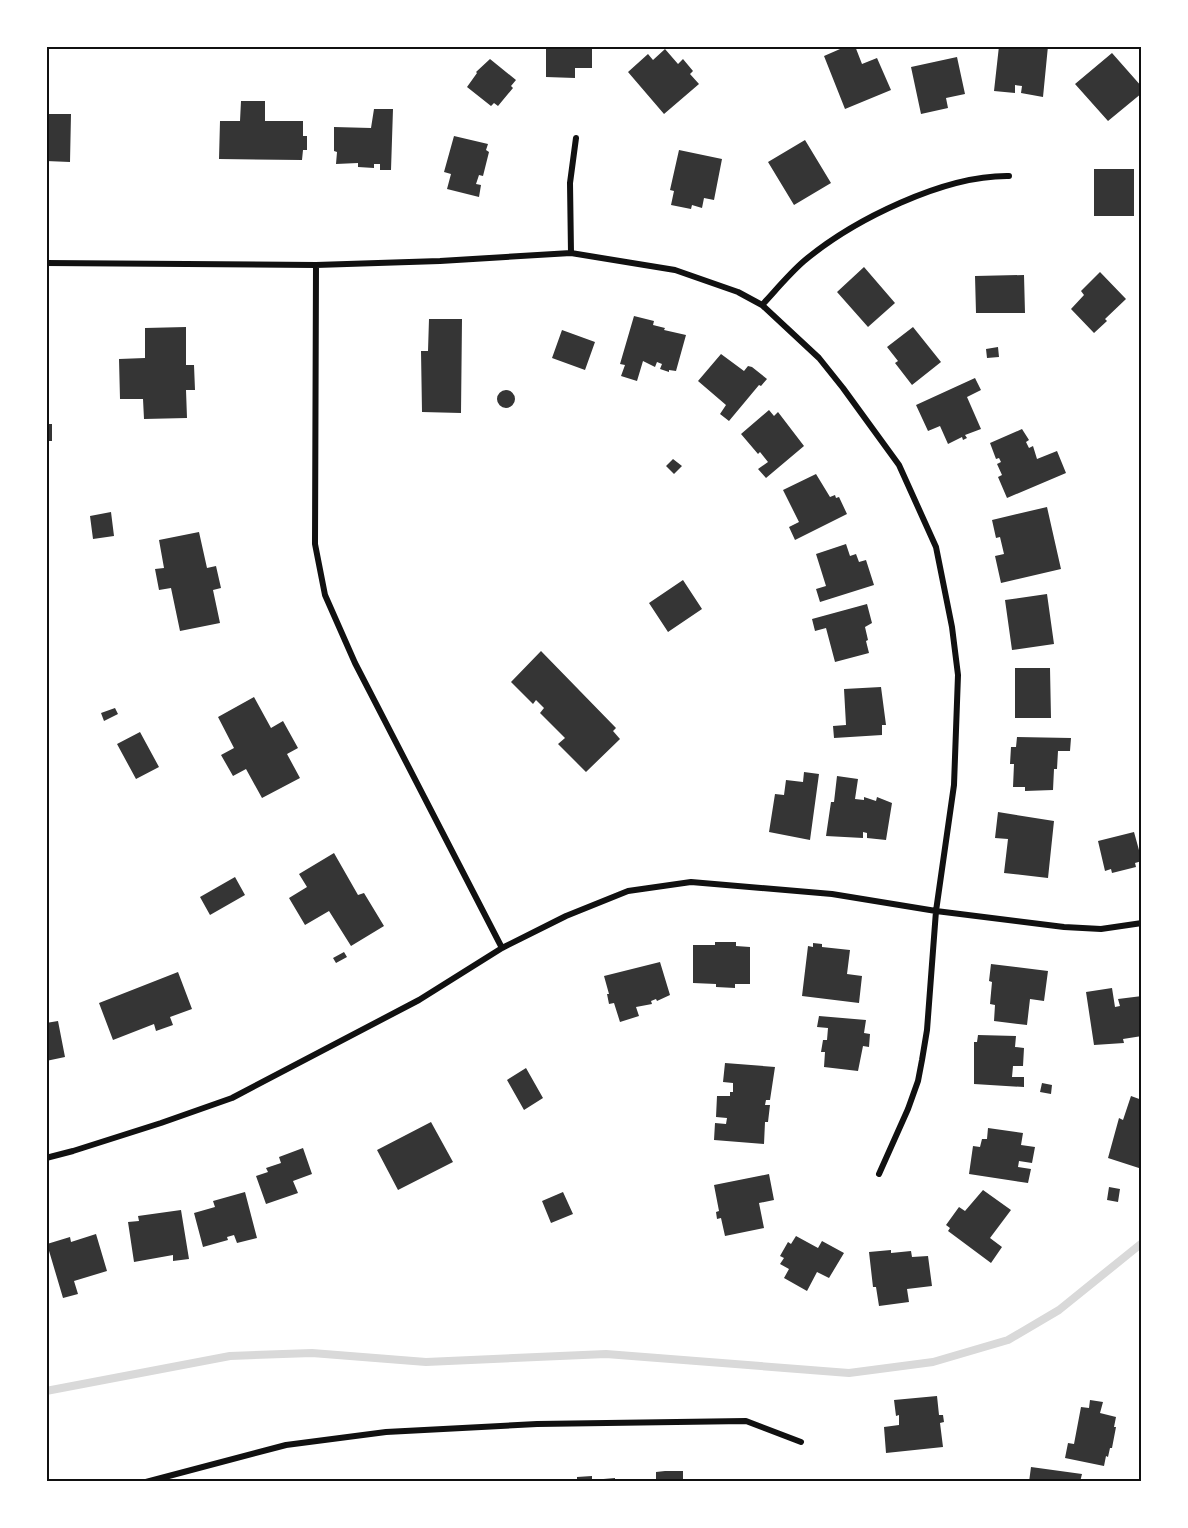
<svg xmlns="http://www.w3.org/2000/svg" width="1188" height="1528" viewBox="0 0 1188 1528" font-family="'Asap Condensed',sans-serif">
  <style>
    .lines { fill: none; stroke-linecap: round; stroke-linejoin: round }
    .stream { stroke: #d9d9d9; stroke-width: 8 }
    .building { fill: #353535 }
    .minor { stroke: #111; stroke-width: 6 }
    .neatline { fill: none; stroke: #111; stroke-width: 2 }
  </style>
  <rect width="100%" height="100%" fill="#fff"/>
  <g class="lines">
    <path class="stream" d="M 46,1391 L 230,1356 L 312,1353 L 426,1362 L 606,1354 L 849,1373 L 933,1362 L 1008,1340 L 1059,1310 L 1142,1243"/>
  </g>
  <path class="building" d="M 546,46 L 592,46 L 592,68 L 575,68 L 575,78 L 546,77 Z
    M 847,46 L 855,46 L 862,64 L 877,58 L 891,90 L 845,109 L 824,56 Z
    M 999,46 L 1048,46 L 1043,97 L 1021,93 L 1022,86 L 1015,85 L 1015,93 L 994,91 Z
    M 665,49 L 678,64 L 683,59 L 693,71 L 690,74 L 699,84 L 664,114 L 628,72 L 648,54 L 653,60 Z
    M 1112,53 L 1142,87 L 1142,93 L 1108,121 L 1075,84 Z
    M 957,57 L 965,94 L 946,98 L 948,108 L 921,114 L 911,67 Z
    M 490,59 L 516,80 L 511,86 L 513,88 L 498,106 L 494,103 L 491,106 L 467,87 L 477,73 L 476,72 Z
    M 241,101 L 265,101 L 265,121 L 303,121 L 303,136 L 307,136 L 307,150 L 303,150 L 302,160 L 219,159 L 220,121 L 240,121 Z
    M 374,109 L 393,109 L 391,170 L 380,170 L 380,164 L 374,164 L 374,168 L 358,167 L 358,163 L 336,164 L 337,152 L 334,151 L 334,127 L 371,128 Z
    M 46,114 L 71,114 L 70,162 L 46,161 Z
    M 454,136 L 488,144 L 486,150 L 489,152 L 483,176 L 479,175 L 476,184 L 481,185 L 479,197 L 447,189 L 451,174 L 444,172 Z
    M 805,140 L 831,183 L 794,205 L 768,162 Z
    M 679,150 L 722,159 L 714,200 L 704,198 L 702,208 L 692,205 L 691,209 L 671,205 L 674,191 L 670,190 Z
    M 1094,169 L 1134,169 L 1134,216 L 1094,216 Z
    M 864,267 L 895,303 L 868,327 L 837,292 Z
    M 1100,272 L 1126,299 L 1105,319 L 1107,321 L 1094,333 L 1071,309 L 1084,295 L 1081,291 Z
    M 1024,275 L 1025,313 L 976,313 L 975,276 Z
    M 634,316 L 654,321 L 653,325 L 665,328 L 664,330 L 686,335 L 676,371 L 669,370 L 669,372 L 660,369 L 662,364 L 657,362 L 655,367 L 643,361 L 637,381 L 621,376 L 625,365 L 620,364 Z
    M 429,319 L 462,319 L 461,413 L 422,412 L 421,351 L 428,351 Z
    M 186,327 L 186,365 L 194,365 L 195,390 L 186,390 L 187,418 L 144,419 L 143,399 L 120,399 L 119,359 L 145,358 L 145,328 Z
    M 913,327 L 941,362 L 912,385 L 895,363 L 898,361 L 887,347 Z
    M 562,330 L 595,342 L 585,370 L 552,358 Z
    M 998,347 L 999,357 L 987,358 L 986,349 Z
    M 721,354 L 744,371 L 748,366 L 752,367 L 767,379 L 761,386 L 759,385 L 729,421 L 720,414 L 726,405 L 698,381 Z
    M 975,378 L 981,390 L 967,397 L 981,429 L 965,435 L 967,438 L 963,440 L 962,437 L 948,444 L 940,426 L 928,431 L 916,405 Z
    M497 399a9 9 0 1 1 18 0a9 9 0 1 1-18 0Z
    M 769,410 L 774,416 L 778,412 L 804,446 L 766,478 L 758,469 L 768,462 L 760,452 L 758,454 L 741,434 Z
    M 46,424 L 52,424 L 52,441 L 46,441 Z
    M 1022,429 L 1029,440 L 1026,442 L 1029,448 L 1033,446 L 1037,459 L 1057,451 L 1066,473 L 1007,498 L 998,477 L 1002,475 L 997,464 L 1001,462 L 999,458 L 996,459 L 990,443 Z
    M 673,459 L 682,466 L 674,474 L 666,466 Z
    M 816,474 L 830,497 L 835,495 L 836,498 L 839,497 L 847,514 L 795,540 L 789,527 L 799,522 L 783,490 Z
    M 1047,507 L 1061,569 L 1001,583 L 995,556 L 1004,554 L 1000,537 L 996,538 L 992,520 Z
    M 111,512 L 114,536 L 93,539 L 90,516 Z
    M 199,532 L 207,568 L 216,566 L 221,588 L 213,590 L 220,623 L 180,631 L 171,588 L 159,590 L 155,569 L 164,568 L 159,540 Z
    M 846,544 L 850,556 L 856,554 L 859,562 L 866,560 L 874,585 L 820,602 L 816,589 L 826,586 L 816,554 Z
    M 683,580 L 702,609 L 668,632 L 649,603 Z
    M 1047,594 L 1054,644 L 1012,650 L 1005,600 Z
    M 867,604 L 872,623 L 865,627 L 868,640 L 866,641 L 869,653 L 835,662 L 826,628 L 815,631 L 812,619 Z
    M 541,651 L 616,728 L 613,731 L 620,739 L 586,772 L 558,744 L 565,738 L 540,713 L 544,708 L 536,700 L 533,704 L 511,682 Z
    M 1015,668 L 1050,668 L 1051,718 L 1015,718 Z
    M 881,687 L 886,725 L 882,725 L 882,735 L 834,738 L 833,726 L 846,725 L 844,689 Z
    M 254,697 L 271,728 L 283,721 L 298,748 L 287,754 L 300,778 L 262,798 L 246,769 L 233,776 L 221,755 L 234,748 L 218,717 Z
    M 115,708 L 118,714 L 104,721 L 101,713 Z
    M 140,732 L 159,767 L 136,779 L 117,744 Z
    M 1017,737 L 1071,738 L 1070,751 L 1058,751 L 1057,769 L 1054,769 L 1053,790 L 1025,791 L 1025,787 L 1013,787 L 1014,764 L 1010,764 L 1011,747 L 1016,747 Z
    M 804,772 L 819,774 L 810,840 L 769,832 L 775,794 L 784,795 L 786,780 L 803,782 Z
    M 837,776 L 858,779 L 855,799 L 864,800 L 864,797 L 876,801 L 877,797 L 892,803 L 886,840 L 867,838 L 867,833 L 863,832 L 863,838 L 826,836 L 831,802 L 834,802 Z
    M 998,812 L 1054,821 L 1048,878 L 1004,873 L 1008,839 L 995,838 Z
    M 1134,832 L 1142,861 L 1135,863 L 1136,867 L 1112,873 L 1111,869 L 1105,871 L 1098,841 Z
    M 334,853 L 358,895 L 364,893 L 384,926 L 351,946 L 329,911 L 305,925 L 289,898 L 307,887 L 299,874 Z
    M 235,877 L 245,895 L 210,915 L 200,897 Z
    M 715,942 L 736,942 L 736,946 L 750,947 L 750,984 L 735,984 L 735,988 L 716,987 L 716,984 L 693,983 L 693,945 L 715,945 Z
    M 813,943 L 822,944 L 822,947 L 850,950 L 847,974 L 862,976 L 859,1003 L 802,996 L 808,946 L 813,947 Z
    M 344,952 L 347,957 L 336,963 L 333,958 Z
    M 660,962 L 670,995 L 657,1001 L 656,999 L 651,1001 L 652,1004 L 636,1007 L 639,1016 L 620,1022 L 614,1003 L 609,1004 L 607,994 L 609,994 L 604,976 Z
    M 991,964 L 1048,971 L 1044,1001 L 1030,999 L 1027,1025 L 994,1021 L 995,1005 L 990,1004 L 992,982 L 989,981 Z
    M 178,972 L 192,1009 L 170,1017 L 173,1025 L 156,1031 L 154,1024 L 113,1040 L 99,1003 Z
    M 1112,988 L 1115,1007 L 1120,1006 L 1118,999 L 1142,996 L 1142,1036 L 1123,1039 L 1124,1043 L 1094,1045 L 1086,992 Z
    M 819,1016 L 866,1020 L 864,1033 L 870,1034 L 869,1047 L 863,1046 L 858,1071 L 824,1067 L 825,1052 L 821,1052 L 823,1040 L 827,1040 L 828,1028 L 817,1027 Z
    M 58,1021 L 65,1057 L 46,1061 L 46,1023 Z
    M 978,1035 L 1016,1036 L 1015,1047 L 1024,1048 L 1023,1066 L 1013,1066 L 1012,1077 L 1024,1077 L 1024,1087 L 974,1084 L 974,1042 L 977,1042 Z
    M 725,1063 L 775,1067 L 770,1100 L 766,1100 L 765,1105 L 770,1105 L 768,1122 L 765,1122 L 764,1144 L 714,1140 L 715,1123 L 726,1124 L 727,1118 L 716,1117 L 717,1096 L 730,1096 L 730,1092 L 733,1092 L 733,1083 L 723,1082 Z
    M 526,1068 L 543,1098 L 524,1110 L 507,1080 Z
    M 1042,1083 L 1052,1085 L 1051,1094 L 1040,1092 Z
    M 1131,1096 L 1142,1100 L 1142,1169 L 1108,1158 L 1119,1118 L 1123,1120 Z
    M 431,1122 L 453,1162 L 398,1190 L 377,1150 Z
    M 988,1128 L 1023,1133 L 1021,1145 L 1035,1147 L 1032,1163 L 1019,1161 L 1018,1167 L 1031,1169 L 1028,1183 L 969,1174 L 973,1146 L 980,1147 L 982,1139 L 987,1139 Z
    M 303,1148 L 312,1174 L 293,1181 L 298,1193 L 266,1204 L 256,1176 L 268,1172 L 266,1168 L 281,1163 L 279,1157 Z
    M 769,1174 L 774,1200 L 759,1203 L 764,1228 L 725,1236 L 721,1218 L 717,1219 L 716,1212 L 719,1211 L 714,1185 Z
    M 1109,1187 L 1120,1189 L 1118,1202 L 1107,1200 Z
    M 983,1190 L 1011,1210 L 990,1238 L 1002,1247 L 991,1263 L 948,1231 L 950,1228 L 946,1225 L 959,1207 L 965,1211 Z
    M 245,1192 L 257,1238 L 237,1243 L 234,1235 L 227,1237 L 228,1240 L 203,1247 L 194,1213 L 215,1207 L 213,1201 Z
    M 563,1192 L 573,1214 L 551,1223 L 542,1201 Z
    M 181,1210 L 189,1259 L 173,1261 L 173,1255 L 134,1262 L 128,1222 L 139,1221 L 138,1216 Z
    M 96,1234 L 107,1271 L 74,1281 L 78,1294 L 63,1298 L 47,1244 L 70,1237 L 71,1242 Z
    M 796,1236 L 818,1248 L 822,1241 L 844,1253 L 829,1278 L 817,1272 L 807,1291 L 784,1278 L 789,1269 L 780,1264 L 784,1258 L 780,1256 L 788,1242 L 791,1244 Z
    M 891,1250 L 891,1253 L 911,1251 L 912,1257 L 928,1256 L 932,1286 L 907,1289 L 909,1302 L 879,1306 L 876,1287 L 873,1287 L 869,1252 Z
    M 937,1396 L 939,1415 L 943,1415 L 944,1422 L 940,1423 L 943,1447 L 886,1453 L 884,1427 L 899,1425 L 899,1415 L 896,1416 L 894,1400 Z
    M 1090,1400 L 1103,1402 L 1100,1413 L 1116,1417 L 1114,1427 L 1116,1427 L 1112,1448 L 1110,1448 L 1108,1457 L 1106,1456 L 1104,1466 L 1065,1458 L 1068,1443 L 1074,1444 L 1081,1407 L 1089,1408 Z
    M 1031,1467 L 1082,1474 L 1080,1482 L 1029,1482 Z
    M 665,1471 L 683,1471 L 683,1480 L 644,1482 L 644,1479 L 656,1479 L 656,1472 Z
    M 592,1476 L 592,1480 L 615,1478 L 615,1482 L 577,1482 L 577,1477 Z"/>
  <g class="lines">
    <path class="minor" d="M 571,253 L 570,183 L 576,138
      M 46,263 L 316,265 L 440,261 L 571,253 L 675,270 L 738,292 L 762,305 L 819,358 L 843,388 L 899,465 L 936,547 L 952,627 L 958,675 L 954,785 L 936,911 L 927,1030 L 922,1060 L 918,1081 L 908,1109 L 879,1174
      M 316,265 L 315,544 L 325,595 L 355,663 L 502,948
      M 762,305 C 776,290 789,274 804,261 C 853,220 944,175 1009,176
      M 46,1158 L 73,1151 L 161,1123 L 232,1098 L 419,1000 L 502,948 L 566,916 L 628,891 L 691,882 L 832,894 L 936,911 L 1064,927 L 1101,929 L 1142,923
      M 146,1482 L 286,1445 L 386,1432 L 537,1424 L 746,1421 L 801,1442"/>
  </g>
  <rect width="1188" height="1528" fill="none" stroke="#ffffff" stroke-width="96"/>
  <rect x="48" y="48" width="1092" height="1432" class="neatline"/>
</svg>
